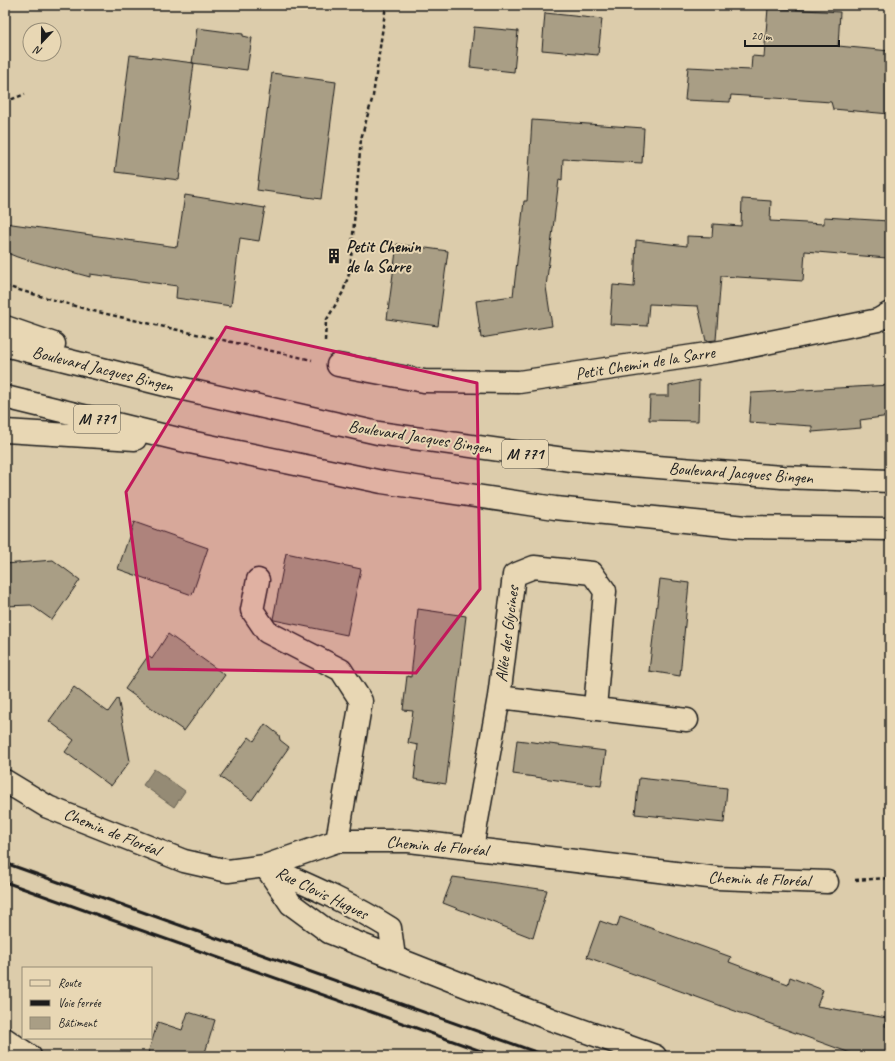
<svg xmlns="http://www.w3.org/2000/svg" width="895" height="1061" viewBox="0 0 895 1061" font-family="Caveat,sans-serif">
  <style>
    .water { fill: #958b75; stroke: #655f51 }
    .building { fill: #a99e85; stroke: #1c1c1c }
    .lines { fill: none; stroke-linecap: round; stroke-linejoin: round }
    .minor-casing { stroke: #1c1c1c; stroke-width: 25 }
    .highway-casing { stroke: #1c1c1c; stroke-width: 25 }
    .path { stroke: #1c1c1c; stroke-width: 2.5; stroke-dasharray: 4 3; stroke-linecap: butt }
    .minor { stroke: #e8d7b4; stroke-width: 22 }
    .highway { stroke: #e8d7b4; stroke-width: 22 }
    .rail { stroke: #1c1c1c; stroke-width: 3 }
    .marked { fill: #c2185b; fill-opacity: 0.2; stroke: #c2185b; stroke-width: 3; stroke-linejoin: round }
    .labels { text-anchor: middle; dominant-baseline: central; stroke-width: 4; stroke-linejoin: round; paint-order: stroke }
    .shield { fill: #e8d7b4; stroke: #59544a; stroke-width: 1 }
    .shield-label { font-size: 16px; font-weight: bold; fill: #1c1c1c }
    .poi-label { font-size: 17px; font-weight: bold; fill: #1c1c1c; stroke: #e8d7b4; text-anchor: start }
    .street-label { font-size: 17px; fill: #1c1c1c; stroke: #e8d7b4 }
  </style>
  <rect width="100%" height="100%" fill="#dcccab"/>
  <filter id="ink" filterUnits="userSpaceOnUse"><feTurbulence type="fractalNoise" baseFrequency=".025" numOctaves="2"/><feDisplacementMap in="SourceGraphic" scale="8" xChannelSelector="R" yChannelSelector="G"/><feConvolveMatrix kernelMatrix="1 2 1 2 8 2 1 2 1" color-interpolation-filters="sRGB"/></filter>
  <g filter="url(#ink)">
    <path class="water" d="M 154,769 L 185,791 L 174,807 L 143,785 Z"/>
    <path class="building" d="M 768,8 L 840,12 L 838,46 L 890,51 L 890,114 L 833,109 L 831,102 L 731,95 L 730,102 L 685,100 L 688,67 L 751,70 L 752,56 L 764,57 Z
      M 545,13 L 602,19 L 598,55 L 542,50 Z
      M 474,27 L 518,31 L 514,72 L 470,67 Z
      M 197,28 L 243,34 L 243,36 L 252,38 L 247,70 L 192,63 Z
      M 130,55 L 194,63 L 179,180 L 115,172 Z
      M 272,73 L 336,82 L 321,199 L 257,190 Z
      M 532,120 L 644,128 L 642,163 L 563,159 L 562,180 L 559,179 L 546,287 L 552,326 L 481,338 L 476,301 L 513,296 L 524,201 L 527,201 Z
      M 185,195 L 265,208 L 259,241 L 240,238 L 231,306 L 176,298 L 177,286 L 90,274 L 90,277 L 17,257 L 5,252 L 5,223 L 177,247 Z
      M 742,199 L 771,201 L 770,221 L 824,224 L 824,217 L 889,221 L 887,258 L 805,251 L 803,281 L 721,276 L 716,340 L 706,341 L 698,306 L 649,304 L 647,326 L 610,324 L 613,285 L 634,287 L 636,240 L 687,246 L 687,236 L 712,237 L 713,224 L 741,226 Z
      M 397,244 L 448,251 L 438,326 L 387,319 Z
      M 699,380 L 698,421 L 649,420 L 650,396 L 669,396 L 669,386 Z
      M 890,385 L 890,416 L 860,420 L 861,428 L 812,432 L 812,426 L 749,422 L 751,393 Z
      M 134,522 L 208,548 L 192,595 L 118,569 Z
      M 286,553 L 361,569 L 347,635 L 274,620 L 273,619 Z
      M 53,560 L 80,580 L 52,620 L 31,605 L 5,606 L 5,564 Z
      M 660,579 L 689,583 L 680,676 L 649,671 Z
      M 418,609 L 466,616 L 446,784 L 414,779 L 418,745 L 408,743 L 413,711 L 403,710 L 407,676 L 411,677 Z
      M 168,634 L 225,675 L 184,731 L 125,689 L 148,656 L 152,659 Z
      M 74,687 L 108,712 L 118,698 L 130,761 L 111,786 L 65,752 L 74,740 L 49,721 Z
      M 265,724 L 279,735 L 280,740 L 289,747 L 252,800 L 220,777 L 249,737 L 254,741 Z
      M 517,740 L 606,751 L 601,786 L 513,774 Z
      M 639,778 L 727,788 L 724,823 L 635,814 Z
      M 453,877 L 547,890 L 533,938 L 443,903 Z
      M 620,917 L 731,957 L 729,962 L 788,984 L 790,977 L 823,990 L 817,1006 L 887,1018 L 885,1026 L 890,1027 L 890,1056 L 866,1056 L 853,1054 L 587,957 L 600,921 L 617,927 Z
      M 188,1012 L 215,1020 L 204,1056 L 147,1056 L 158,1022 L 182,1030 Z"/>
    <g class="lines">
      <g class="minor-casing">
        <path id="minor" d="M 338,365 L 424,381 L 519,382 L 727,351 L 878,320 L 890,313
          M 258,580 L 252,610 L 267,632 L 341,670 L 361,701 L 337,841
          M 499,697 L 687,720
          M 5,781 L 48,807 L 184,861 L 228,871 L 265,866 L 337,841 L 409,841 L 717,878 L 827,882
          M 472,848 L 499,697 L 514,575 L 534,567 L 592,573 L 605,591 L 595,708
          M 265,866 L 291,904 L 329,932 L 550,1019 L 655,1056
          M 265,866 C 308,885 350,903 390,928 L 394,957
          M 5,1039 L 30,1056"/>
      </g>
      <g class="highway-casing">
        <path id="highway" d="M 5,327 L 54,344
          M 5,345 L 166,385 L 378,433 L 571,460 L 782,477 L 890,481
          M 5,397 L 190,442 L 382,482 L 555,508 L 745,527 L 890,529
          M 5,431 L 135,439"/>
      </g>
      <path class="path" d="M 5,102 L 25,94
        M 5,286 L 89,310 L 312,360
        M 325,341 L 326,321 L 343,292 L 350,271 L 361,139 L 373,96 L 386,5
        M 855,880 L 890,878"/>
      <use href="#minor" class="minor"/>
      <use href="#highway" class="highway"/>
      <path class="rail" d="M 5,863 L 547,1056
        M 5,882 L 495,1056"/>
    </g>
  </g>
  <path class="marked" d="M 226,327 L 477,383 L 480,589 L 416,673 L 149,669 L 126,492 Z"/>
  <defs>
    <g id="building-bare" transform="scale(1.2)"><path d="M-4-6H4V6H1V3H-1V6H-4ZM-2.5-4.3h1.7v1.8h-1.7ZM.8-4.3h1.7v1.8H.8ZM-2.5-1h1.7V.8h-1.7ZM.8-1h1.7V.8H.8Z" fill="#1c1c1c" stroke="#e8d7b4" stroke-width="2.5" paint-order="stroke"/></g>
  </defs>
  <g fill-rule="evenodd">
    <use href="#building-bare" x="334" y="256"/>
  </g>
  <g class="labels">
    <g class="shield">
      <rect x="74" y="405" width="46" height="28" rx="3"/>
      <rect x="502" y="440" width="46" height="28" rx="3"/>
    </g>
    <g class="shield-label">
      <text x="97" y="419">M 771</text>
      <text x="525" y="454">M 771</text>
    </g>
    <g class="poi-label">
      <text x="346" y="246">Petit Chemin<tspan x="346" dy="20">de la Sarre</tspan></text>
    </g>
    <g class="street-label">
      <text transform="translate(645 363) rotate(-9)">Petit Chemin de la Sarre</text>
      <text transform="translate(103 369) rotate(14)">Boulevard Jacques Bingen</text>
      <text transform="translate(420 437) rotate(9)">Boulevard Jacques Bingen</text>
      <text transform="translate(741 473) rotate(4)">Boulevard Jacques Bingen</text>
      <text transform="translate(507 634) rotate(-83)">Allée des Glycines</text>
      <text transform="translate(112 832) rotate(22)">Chemin de Floréal</text>
      <text transform="translate(437 846) rotate(5)">Chemin de Floréal</text>
      <text transform="translate(759 879) rotate(2)">Chemin de Floréal</text>
      <text transform="translate(322 893) rotate(26)">Rue Clovis Hugues</text>
    </g>
  </g>
  <rect width="895" height="1061" fill="none" stroke="#e8d7b4" stroke-width="20"/>
  <rect x="10" y="10" width="875" height="1041" fill="none" stroke="#1c1c1c" stroke-width="1.5" filter="url(#ink)"/>
  <rect x="22" y="967" width="130" height="72" fill="#e8d7b4" stroke="#968c77"/>
  <rect x="30" y="980" width="20" height="6" fill="#e8d7b4" stroke="#968c77"/>
  <text x="58" y="987" font-size="12" fill="#1c1c1c">Route</text>
  <rect x="30" y="1000" width="20" height="6" fill="#1c1c1c" stroke="#968c77"/>
  <text x="58" y="1007" font-size="12" fill="#1c1c1c">Voie ferrée</text>
  <rect x="30" y="1017" width="20" height="12" fill="#a99e85" stroke="#968c77"/>
  <text x="58" y="1027" font-size="12" fill="#1c1c1c">Bâtiment</text>
  <g transform="translate(42 42) rotate(202)"><circle r="19" fill="#e8d7b4" stroke="#968c77"/>
  <path d="M0-3L7 15L0 10L-7 15Z" fill="#1c1c1c"/>
  <text y="-6" font-size="11" font-weight="bold" text-anchor="middle" fill="#1c1c1c">N</text>
  </g>
  <path d="M745 40v6h94v-6" fill="none" stroke="#1c1c1c" stroke-width="2"/>
  <text x="751" y="40" font-size="12" fill="#1c1c1c" stroke="#e8d7b4" stroke-width="3" paint-order="stroke">20 m</text>
</svg>
